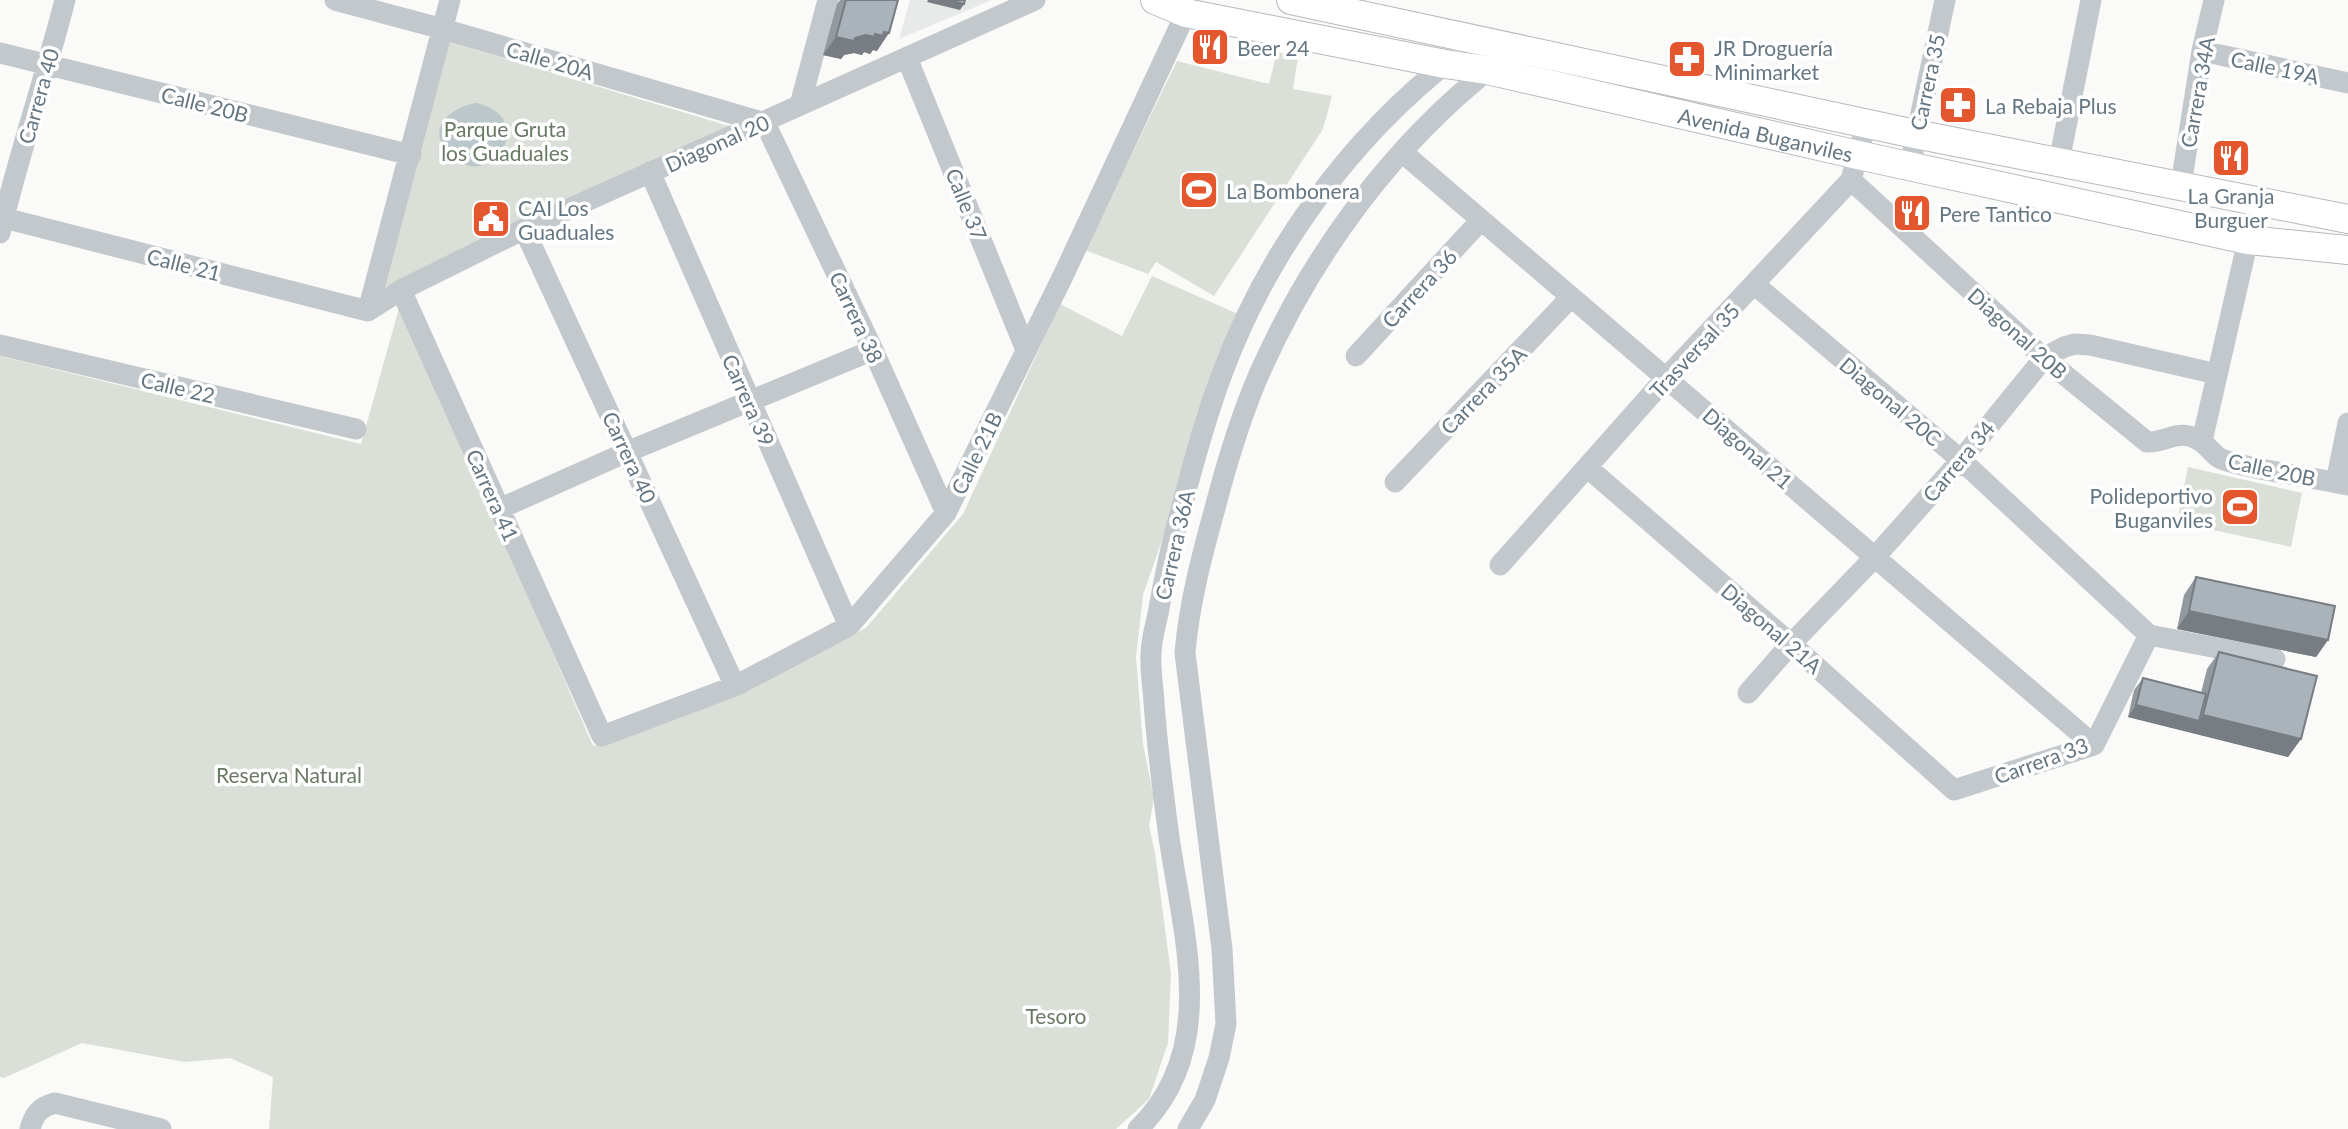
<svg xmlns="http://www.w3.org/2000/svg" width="2348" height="1129" viewBox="0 0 2348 1129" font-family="Lato,sans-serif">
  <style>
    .built { fill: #e8e9e9 }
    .green { fill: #dadfd7 }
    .water { fill: #bbc7cb }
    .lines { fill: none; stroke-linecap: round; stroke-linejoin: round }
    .major-casing { stroke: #b5babe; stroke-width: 30 }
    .minor { stroke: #c3c8cc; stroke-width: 21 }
    .major { stroke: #fff; stroke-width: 28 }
    .wall { fill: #929a9f }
    .shaded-wall { fill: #777d82 }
    .building { fill: #aab3b9; stroke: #777d82; stroke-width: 2 }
    .labels { text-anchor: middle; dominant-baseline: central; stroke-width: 7; stroke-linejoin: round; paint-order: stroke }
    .poi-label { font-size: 21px; fill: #657683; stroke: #fff; text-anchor: start }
    .street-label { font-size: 21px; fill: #657683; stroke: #fff }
    .park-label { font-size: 21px; fill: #687a64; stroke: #fff }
  </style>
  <rect width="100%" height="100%" fill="#fafaf8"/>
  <path class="built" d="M 910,0 L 992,0 L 899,39 Z"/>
  <path class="green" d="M 447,41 L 729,126 L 384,288 Z
    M 1277,52 L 1298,57 L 1293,89 L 1332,96 L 1323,129 L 1214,296 L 1156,262 L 1148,274 L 1085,250 L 1177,61 L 1269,84 Z
    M 1152,276 L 1240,315 L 1143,595 L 1136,657 L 1143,744 L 1154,798 L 1149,826 L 1155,853 L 1171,974 L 1168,1043 L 1149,1099 L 1116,1129 L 269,1129 L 273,1077 L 230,1058 L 185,1062 L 82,1043 L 4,1078 L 0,1077 L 0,356 L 361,444 L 401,301 L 593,746 L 740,689 L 866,628 L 963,514 L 1060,304 L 1122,336 Z
    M 2188,467 L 2302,493 L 2291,547 L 2177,522 Z"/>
  <path class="water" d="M 476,103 C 543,118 487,200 447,151 C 426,127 452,107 476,103 Z"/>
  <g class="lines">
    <g class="major-casing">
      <g id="major">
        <path id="s1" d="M 1155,0 L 1186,13 L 1445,64 L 1487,70 L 1858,155 L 2248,240 L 2348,250"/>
        <path d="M 1291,0 L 1915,134 L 2348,219"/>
      </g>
    </g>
    <path class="minor" d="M 335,0 L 443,29 L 765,123 L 873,350 L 946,513
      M 2202,51 L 2348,83
      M 0,53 L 411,155
      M 907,58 L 1026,350
      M 800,105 L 828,0
      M 1402,152 L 2094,745
      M 2059,162 L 2091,0
      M 1910,165 L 1945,0
      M 650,172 L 849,626
      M 1851,180 L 2044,358 L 2147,442 C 2163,443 2174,432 2189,436 C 2207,440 2212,457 2224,460 C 2261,472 2309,476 2348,485
      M 2181,185 L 2202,51 L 2214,0
      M 0,217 L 368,311
      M 524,229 L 735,686
      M 0,233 C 19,154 45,78 65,0
      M 1754,284 L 1961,460 L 2149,635
      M 401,290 L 602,736 L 735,686 L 849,626 L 946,513 L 1062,278 L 1186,13
      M 368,311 L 401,290 L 524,229 L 1035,0
      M 368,311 L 450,0
      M 0,345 L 356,429
      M 1356,356 L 1481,220
      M 2202,441 L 2248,240
      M 1588,468 L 1791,644 L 1954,790 L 2094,745 L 2149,635
      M 1395,482 L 1571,297
      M 2336,482 L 2348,423
      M 499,509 L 627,452 L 873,350
      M 1500,565 L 1666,378 L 1851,180 L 1866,124
      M 2149,635 L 2275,659
      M 1748,693 L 1791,644 L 1875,557 L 1961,460 L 2044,358 L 2064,347 L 2075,344 L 2090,345 L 2217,374
      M 30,1129 C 34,1114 40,1107 55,1103 L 161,1129
      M 1138,1129 C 1220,1050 1183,935 1169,837 C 1163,792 1157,747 1154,702 C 1153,686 1150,670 1151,655 C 1151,641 1155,627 1158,614 C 1164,579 1171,545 1181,510 C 1193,464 1205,419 1222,374 C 1267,252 1350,138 1453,58
      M 1188,1129 L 1205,1100 L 1219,1058 L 1226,1024 L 1222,949 L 1185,653 C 1189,604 1202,555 1215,508 C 1227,462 1241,415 1260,372 C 1313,253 1393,144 1496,64"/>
    <use href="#major" class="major"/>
  </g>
  <path class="wall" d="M 840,0 L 898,0 L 877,51 L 873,50 L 870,54 L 864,52 L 862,55 L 854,53 L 844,55 L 841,59 L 823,55 L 837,4 Z
    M 2196,577 L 2328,640 L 2316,657 L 2177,629 L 2184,595 Z
    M 2219,652 L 2301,739 L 2288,757 L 2128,717 L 2134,690 L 2143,678 L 2201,693 L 2207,669 Z"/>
  <path class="shaded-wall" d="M 928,0 L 949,0 L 964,4 L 960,10 L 927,2 Z
    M 884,32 L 889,33 L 877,51 L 873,50 L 870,54 L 864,52 L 862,55 L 854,53 L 844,55 L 841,59 L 823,55 L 836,37 L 855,38 Z
    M 2189,611 L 2328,640 L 2316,657 L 2177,629 Z
    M 2136,705 L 2199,721 L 2203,715 L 2301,739 L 2288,757 L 2128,717 Z"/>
  <path class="building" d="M 846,0 L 898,0 L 889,33 L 884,32 L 883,36 L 875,34 L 874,37 L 866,35 L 855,38 L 854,41 L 836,37 Z
    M 949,0 L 965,0 L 964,4 Z
    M 2196,577 L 2335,606 L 2328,640 L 2189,611 Z
    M 2219,652 L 2317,676 L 2301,739 L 2203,715 Z
    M 2143,678 L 2206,694 L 2199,721 L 2136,705 Z"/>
  <defs>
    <g id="restaurant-square" transform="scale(2.0125)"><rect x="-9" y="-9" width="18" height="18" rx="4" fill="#e4572e" stroke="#fff"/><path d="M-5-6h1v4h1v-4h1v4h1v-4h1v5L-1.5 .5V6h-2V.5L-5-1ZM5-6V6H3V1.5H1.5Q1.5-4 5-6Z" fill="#fff"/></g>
    <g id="pharmacy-square" transform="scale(2.0125)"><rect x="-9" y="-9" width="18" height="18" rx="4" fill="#e4572e" stroke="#fff"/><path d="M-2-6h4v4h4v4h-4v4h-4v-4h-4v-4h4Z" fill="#fff"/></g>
    <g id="stadium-square" transform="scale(2.0125)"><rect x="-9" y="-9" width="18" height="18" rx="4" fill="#e4572e" stroke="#fff"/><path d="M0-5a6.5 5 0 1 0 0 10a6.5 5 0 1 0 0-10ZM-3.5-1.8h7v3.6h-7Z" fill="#fff"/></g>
    <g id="civic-square" transform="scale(2.0125)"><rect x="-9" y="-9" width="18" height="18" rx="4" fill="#e4572e" stroke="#fff"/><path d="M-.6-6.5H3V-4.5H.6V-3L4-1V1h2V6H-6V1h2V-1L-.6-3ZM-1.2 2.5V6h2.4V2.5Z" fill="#fff"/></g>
  </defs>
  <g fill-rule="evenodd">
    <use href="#restaurant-square" x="1210" y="47"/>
    <use href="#pharmacy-square" x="1687" y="59"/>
    <use href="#pharmacy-square" x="1958" y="105"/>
    <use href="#restaurant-square" x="2231" y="158"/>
    <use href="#stadium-square" x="1199" y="190"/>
    <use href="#restaurant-square" x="1912" y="213"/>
    <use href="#civic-square" x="491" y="219"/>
    <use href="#stadium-square" x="2240" y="507"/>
  </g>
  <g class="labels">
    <g class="poi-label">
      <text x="1237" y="47">Beer 24</text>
      <text x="1714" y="47">JR Droguería<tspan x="1714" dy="24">Minimarket</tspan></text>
      <text x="1985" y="105">La Rebaja Plus</text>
      <text x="1226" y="190">La Bombonera</text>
      <text x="2231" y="195" text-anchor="middle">La Granja<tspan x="2231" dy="24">Burguer</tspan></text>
      <text x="518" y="207">CAI Los<tspan x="518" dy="24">Guaduales</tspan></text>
      <text x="1939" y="213">Pere Tantico</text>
      <text x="2213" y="495" text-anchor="end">Polideportivo<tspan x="2213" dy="24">Buganviles</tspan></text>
    </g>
    <g class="street-label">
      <text transform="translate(550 60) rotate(16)">Calle 20A</text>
      <text transform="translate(2275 67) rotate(12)">Calle 19A</text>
      <text transform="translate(1927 82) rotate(-78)">Carrera 35</text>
      <text transform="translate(2197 92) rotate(-80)">Carrera 34A</text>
      <text transform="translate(38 96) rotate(-74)">Carrera 40</text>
      <text transform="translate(205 104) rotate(14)">Calle 20B</text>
      <text stroke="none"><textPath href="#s1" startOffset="626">Avenida Buganviles</textPath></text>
      <text transform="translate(717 143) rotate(-24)">Diagonal 20</text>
      <text transform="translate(967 204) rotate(68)">Calle 37</text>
      <text transform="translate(184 264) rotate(14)">Calle 21</text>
      <text transform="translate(1419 288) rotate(-47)">Carrera 36</text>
      <text transform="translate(857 317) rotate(65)">Carrera 38</text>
      <text transform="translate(2018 333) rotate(42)">Diagonal 20B</text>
      <text transform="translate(1694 350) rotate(-47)">Trasversal 35</text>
      <text transform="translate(178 387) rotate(13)">Calle 22</text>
      <text transform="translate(1483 390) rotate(-46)">Carrera 35A</text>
      <text transform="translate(749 400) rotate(66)">Carrera 39</text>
      <text transform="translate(1891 401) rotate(40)">Diagonal 20C</text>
      <text transform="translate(1748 448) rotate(41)">Diagonal 21</text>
      <text transform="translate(976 453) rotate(-64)">Calle 21B</text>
      <text transform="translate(630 457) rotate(65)">Carrera 40</text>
      <text transform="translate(1958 461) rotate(-50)">Carrera 34</text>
      <text transform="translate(2272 469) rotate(12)">Calle 20B</text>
      <text transform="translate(493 495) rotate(66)">Carrera 41</text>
      <text transform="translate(1174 545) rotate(-77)">Carrera 36A</text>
      <text transform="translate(1772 628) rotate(41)">Diagonal 21A</text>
      <text transform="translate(2041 760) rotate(-20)">Carrera 33</text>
    </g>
    <g class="park-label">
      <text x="505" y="128">Parque Gruta<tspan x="505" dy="24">los Guaduales</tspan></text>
      <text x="289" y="774">Reserva Natural</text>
      <text x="1056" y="1015">Tesoro</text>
    </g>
  </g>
</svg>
